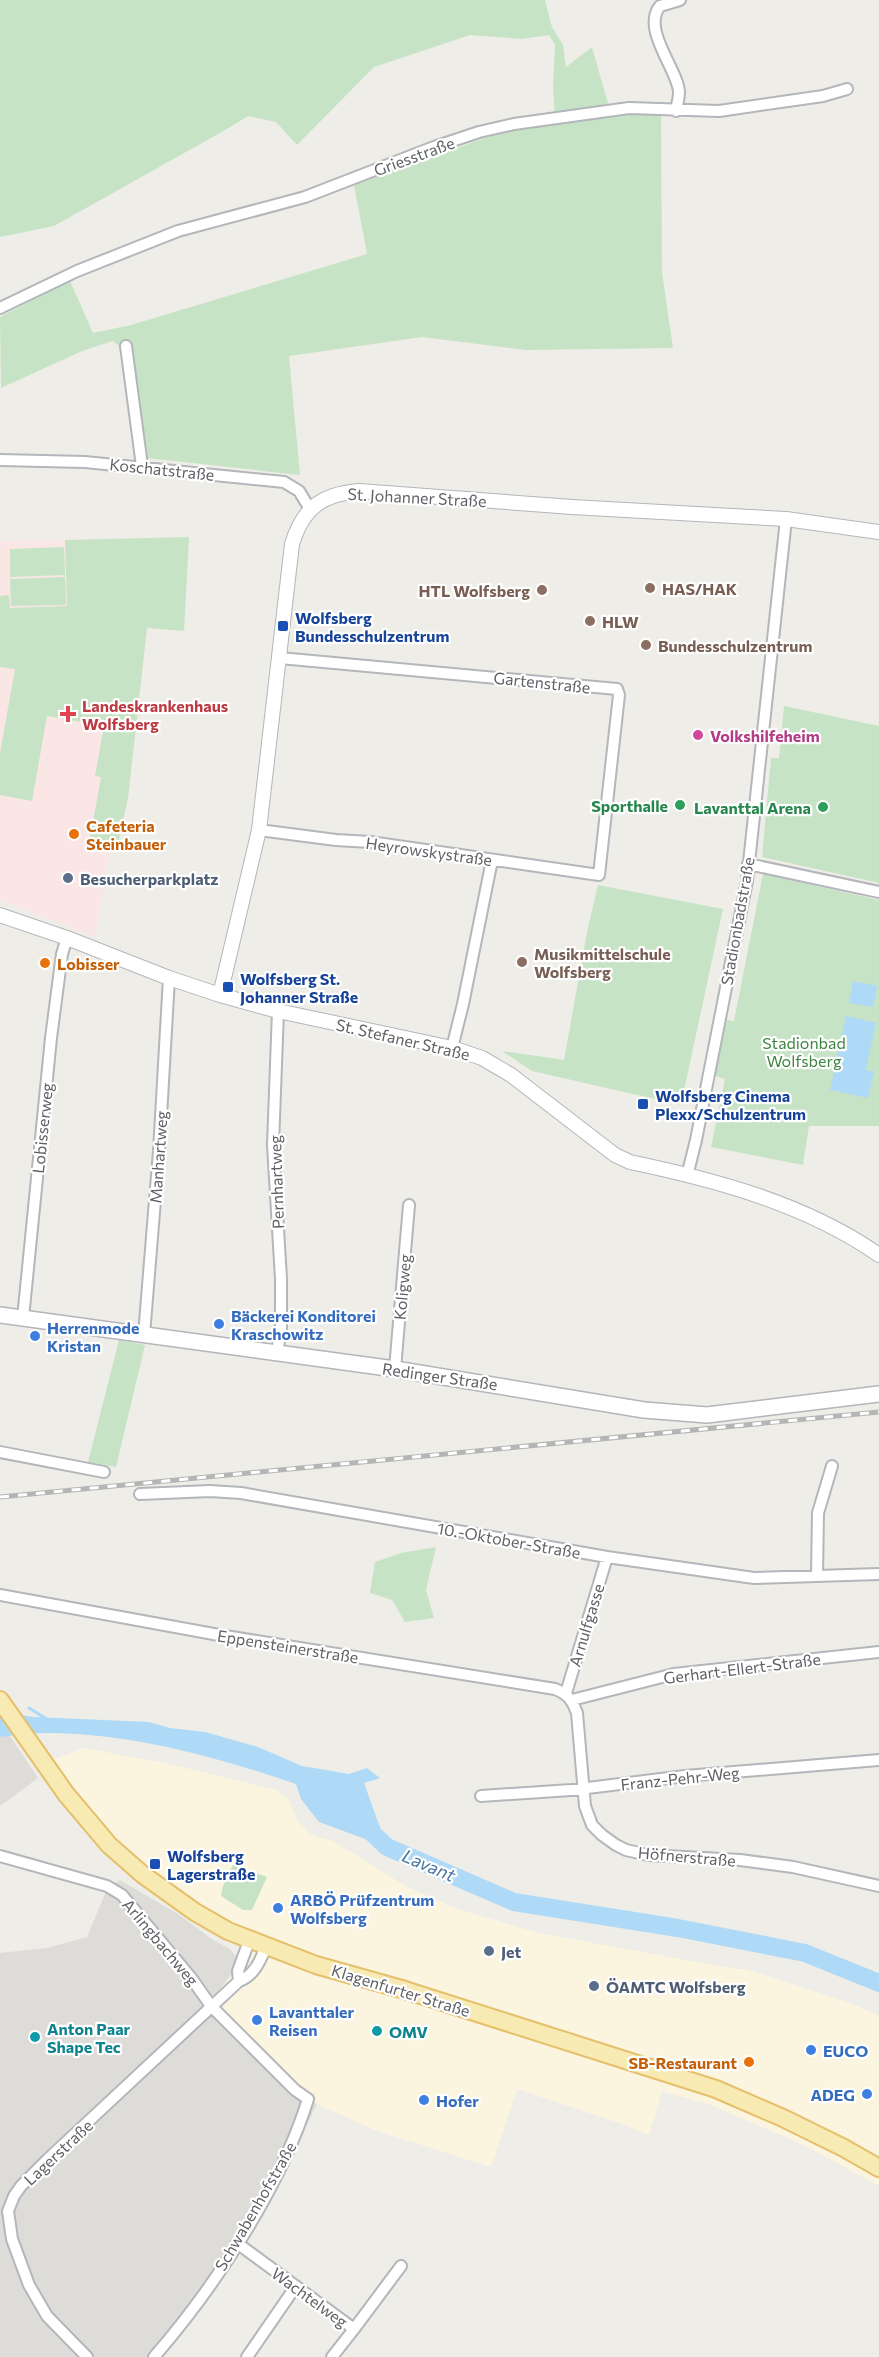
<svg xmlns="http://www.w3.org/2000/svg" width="879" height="2357" viewBox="0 0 879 2357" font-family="Commissioner,sans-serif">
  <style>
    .commercial { fill: #fbf4df }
    .industrial { fill: #dedcd9 }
    .medical { fill: #f9e6e5 }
    .green { fill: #c6e4c5 }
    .water { fill: #aed9f7 }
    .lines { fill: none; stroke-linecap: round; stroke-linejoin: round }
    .stream { stroke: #aed9f7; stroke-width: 3 }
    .river { stroke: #aed9f7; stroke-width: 18 }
    .minor-casing { stroke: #b3b6ba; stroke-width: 14 }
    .tertiary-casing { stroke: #b3b6ba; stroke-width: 16 }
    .secondary-casing { stroke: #b3b5ba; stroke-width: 18 }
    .primary-casing { stroke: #e5bf6a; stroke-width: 20 }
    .minor { stroke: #fff; stroke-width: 10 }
    .tertiary { stroke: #fff; stroke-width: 14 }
    .secondary { stroke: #fff; stroke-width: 15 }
    .primary { stroke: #f8eab3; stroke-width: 16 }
    .rail-casing { stroke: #b4b5b5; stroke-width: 5 }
    .rail { stroke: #fff; stroke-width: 3; stroke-dasharray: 9; stroke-linecap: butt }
    .education-dot { fill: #8d6e63; stroke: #fff; stroke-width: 2 }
    .transit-dot { fill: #1a4fb4; stroke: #fff; stroke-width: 2 }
    .health-dot { fill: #e0444e; stroke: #fff; stroke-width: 2 }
    .hotel-dot { fill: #d1479c; stroke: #fff; stroke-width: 2 }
    .leisure-dot { fill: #2e9e5b; stroke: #fff; stroke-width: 2 }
    .food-dot { fill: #e8710a; stroke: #fff; stroke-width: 2 }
    .service-dot { fill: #5c6f8a; stroke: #fff; stroke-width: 2 }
    .shop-dot { fill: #3f7fe0; stroke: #fff; stroke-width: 2 }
    .culture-dot { fill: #0f9aa8; stroke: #fff; stroke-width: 2 }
    .labels { text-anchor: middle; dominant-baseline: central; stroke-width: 4.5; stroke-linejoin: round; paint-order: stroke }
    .street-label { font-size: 16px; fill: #5e6165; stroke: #fff }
    .education-label { font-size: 16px; font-weight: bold; fill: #785e54; stroke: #fff; text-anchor: start }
    .transit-label { font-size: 16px; font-weight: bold; fill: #164399; stroke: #fff; text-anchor: start }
    .health-label { font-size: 16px; font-weight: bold; fill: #be3a42; stroke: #fff; text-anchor: start }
    .hotel-label { font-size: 16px; font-weight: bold; fill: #b23c85; stroke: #fff; text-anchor: start }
    .leisure-label { font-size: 16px; font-weight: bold; fill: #27864d; stroke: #fff; text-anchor: end }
    .food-label { font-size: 16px; font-weight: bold; fill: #c56008; stroke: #fff; text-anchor: start }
    .service-label { font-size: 16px; font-weight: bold; fill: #4e5e75; stroke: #fff; text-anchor: start }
    .park-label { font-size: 16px; fill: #3e8440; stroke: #fff }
    .shop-label { font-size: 16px; font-weight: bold; fill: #366cbe; stroke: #fff; text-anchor: start }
    .culture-label { font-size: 16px; font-weight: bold; fill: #0d838f; stroke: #fff; text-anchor: start }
    .water-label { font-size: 18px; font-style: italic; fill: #4875a0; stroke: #fff }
  </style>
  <rect width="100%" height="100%" fill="#efede7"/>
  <path class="commercial" d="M 84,1748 L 169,1764 L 277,1790 L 289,1800 L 297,1820 L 311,1835 L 333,1841 L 407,1887 L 457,1909 L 539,1933 L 735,1969 L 746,1969 L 855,2005 L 879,2016 L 879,2186 L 808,2147 L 714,2106 L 662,2091 L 649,2135 L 625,2125 L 517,2089 L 491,2167 L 377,2131 L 317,2104 L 308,2099 L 211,2006 L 215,1995 L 233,1972 L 248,1930 L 184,1897 L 143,1866 L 106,1829 L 53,1763 L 54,1759 Z"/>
  <path class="industrial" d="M 6,1730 L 38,1778 L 0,1806 L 0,1735 Z
    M 120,1880 L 178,1914 L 213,1940 L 229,1948 L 238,1959 L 233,1973 L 215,1995 L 211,2006 L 308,2099 L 317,2104 L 299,2141 L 241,2241 L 204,2298 L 160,2357 L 0,2357 L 0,1953 L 47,1948 L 87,1937 L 107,1889 Z"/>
  <path class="medical" d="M 189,537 L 184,631 L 147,628 L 128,798 L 117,849 L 111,848 L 95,937 L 0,900 L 0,541 Z"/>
  <path class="green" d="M 0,0 L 545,0 L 552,27 L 563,45 L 566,67 L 592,47 L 611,114 L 661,114 L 662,272 L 673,348 L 526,350 L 422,337 L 289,356 L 300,475 L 147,458 L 129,345 L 119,346 L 113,341 L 82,351 L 1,388 L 0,317 L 70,281 L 93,333 L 131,325 L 367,254 L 354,185 L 510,129 L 555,120 L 553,86 L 555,45 L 549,35 L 522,39 L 470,35 L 374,67 L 297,145 L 276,122 L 248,116 L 227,129 L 54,226 L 0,237 Z
    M 189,537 L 184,631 L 147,628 L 128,798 L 117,849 L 89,844 L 101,777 L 95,776 L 104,726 L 47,716 L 32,801 L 0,795 L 0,753 L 15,669 L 0,667 L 0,596 L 9,595 L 10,608 L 67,606 L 65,540 Z
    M 64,547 L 65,575 L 10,577 L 10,549 Z
    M 65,577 L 66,605 L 11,606 L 10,579 Z
    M 784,706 L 879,726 L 879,883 L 762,857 L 771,758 L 779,758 Z
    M 763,874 L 879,900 L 879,1126 L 809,1126 L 803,1165 L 711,1147 L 725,1079 L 715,1076 L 726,1020 L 734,1021 Z
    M 598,885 L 723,909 L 681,1105 L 532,1071 L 502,1051 L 564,1060 L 588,927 Z
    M 119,1340 L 145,1345 L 116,1467 L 88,1462 Z
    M 436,1547 L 426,1590 L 434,1618 L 405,1622 L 392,1600 L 370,1593 L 375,1562 L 401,1553 Z
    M 233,1865 L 267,1877 L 252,1910 L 243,1910 L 221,1896 L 223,1886 Z"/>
  <path class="water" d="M 853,981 L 877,986 L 873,1007 L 849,1003 Z
    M 846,1016 L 876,1023 L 866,1070 L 874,1072 L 868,1098 L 830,1090 Z
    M 0,1712 L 34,1717 L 149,1722 L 170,1728 L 205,1732 L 258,1747 L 302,1766 L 349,1774 L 367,1768 L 380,1778 L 364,1783 L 387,1847 L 319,1822 L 301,1799 L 296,1784 C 217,1757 134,1734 50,1733 C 34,1733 17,1735 0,1737 Z"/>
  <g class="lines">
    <path class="stream" d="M 29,1708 L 45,1718"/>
    <path class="river" d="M 369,1830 L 387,1847 L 514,1902 L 678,1928 L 805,1953 L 879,1983"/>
    <g class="minor-casing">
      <path id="minor" d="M 676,111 C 677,105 679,98 679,92 C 678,70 641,29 660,6 L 680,0
        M 0,308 L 77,271 L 178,231 L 305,197 L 434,147 L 479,132 L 514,124 L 629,108 L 719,111 L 823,96 L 847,89
        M 126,346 L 142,466
        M 0,460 L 85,462 L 284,482 L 299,491 L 310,509
        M 259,830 L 336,840 L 370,842 L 599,875 L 619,695 L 617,689 L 280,658
        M 748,864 L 879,892
        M 452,1048 L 463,1004 L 492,860
        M 687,1176 L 696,1140 L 747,881 L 786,519
        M 23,1318 L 51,1038 L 62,954 L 67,938
        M 144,1335 L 159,1151 L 169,978
        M 277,1352 L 281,1330 L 281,1279 L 273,1145 L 278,1011
        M 395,1369 L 409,1205
        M 0,1452 L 104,1472
        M 140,1494 L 210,1491 L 241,1493 L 607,1557 L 754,1578 L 879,1574
        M 817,1575 L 818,1513 L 832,1466
        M 0,1595 L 219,1635 L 555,1689 C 568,1694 572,1700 577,1713 L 585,1806 L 592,1825 L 602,1835 L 616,1845 L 626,1850 L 648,1855 L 740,1860 L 793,1867 L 879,1886
        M 566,1693 L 607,1557
        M 572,1700 L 674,1674 L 879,1652
        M 481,1796 L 571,1790 L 685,1776 L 879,1760
        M 0,1856 L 107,1886 L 122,1895 L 192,1979 L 211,2006 L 295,2090 L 308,2099 C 281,2187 214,2288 154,2357
        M 239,1981 L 238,1971 L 249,1941
        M 237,2243 L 354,2329 L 332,2357
        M 354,2329 L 401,2266
        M 87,2357 L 47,2316 L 29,2285 L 12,2239 L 8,2211 L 14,2196 L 21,2186 L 48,2159 L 239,1981 C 254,1976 260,1961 266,1947
        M 247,2357 L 296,2286"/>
    </g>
    <g class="tertiary-casing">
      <path id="tertiary" d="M 0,915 L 67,938 L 169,978 L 220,995 L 278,1011 L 452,1048 L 482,1058 L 511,1075 L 615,1155 L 630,1162 C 716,1180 806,1204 879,1255
        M 220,995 L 259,830 L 292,544 C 303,508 322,494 359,491 L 572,507 L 786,519 L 879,532"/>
    </g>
    <g class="secondary-casing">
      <path id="secondary" d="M 0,1315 L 395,1369 L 644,1410 L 707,1415 L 879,1394"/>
    </g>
    <g class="primary-casing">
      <path id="primary" d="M 0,1700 L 66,1794 L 109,1845 L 142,1874 L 195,1912 L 228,1931 L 316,1965 L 405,1990 L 716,2089 L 783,2118 L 844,2148 L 879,2168"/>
    </g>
    <use href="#minor" class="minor"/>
    <use href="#tertiary" class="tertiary"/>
    <use href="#secondary" class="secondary"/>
    <use href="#primary" class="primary"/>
    <g class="rail-casing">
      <path id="rail" d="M 0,1497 L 879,1412"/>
    </g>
    <use href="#rail" class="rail"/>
  </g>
  <g class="education-dot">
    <circle cx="650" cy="588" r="6"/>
    <circle cx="542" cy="590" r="6"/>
    <circle cx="590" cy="621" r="6"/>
    <circle cx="646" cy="645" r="6"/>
    <circle cx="522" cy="962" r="6"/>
  </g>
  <g class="transit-dot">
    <rect x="277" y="620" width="12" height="12" rx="3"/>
    <rect x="222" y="981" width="12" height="12" rx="3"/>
    <rect x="637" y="1098" width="12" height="12" rx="3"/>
    <rect x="149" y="1858" width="12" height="12" rx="3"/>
  </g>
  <path class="health-dot" d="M65 705h6v6h6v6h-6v6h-6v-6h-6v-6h6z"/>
  <circle class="hotel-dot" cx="698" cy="735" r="6"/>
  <g class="leisure-dot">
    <circle cx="680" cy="805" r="6"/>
    <circle cx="823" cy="807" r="6"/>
  </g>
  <g class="food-dot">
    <circle cx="74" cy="834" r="6"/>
    <circle cx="45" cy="963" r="6"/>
    <circle cx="749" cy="2062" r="6"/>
  </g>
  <g class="service-dot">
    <circle cx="68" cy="878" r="6"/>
    <circle cx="489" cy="1951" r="6"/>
    <circle cx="594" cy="1986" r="6"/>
  </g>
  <g class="shop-dot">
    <circle cx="219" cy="1324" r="6"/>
    <circle cx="35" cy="1336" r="6"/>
    <circle cx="278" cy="1908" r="6"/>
    <circle cx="257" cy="2020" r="6"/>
    <circle cx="811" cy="2050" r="6"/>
    <circle cx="867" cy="2094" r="6"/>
    <circle cx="424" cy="2100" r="6"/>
  </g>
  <g class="culture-dot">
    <circle cx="377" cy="2031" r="6"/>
    <circle cx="35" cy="2037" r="6"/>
  </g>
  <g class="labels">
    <g class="street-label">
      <text transform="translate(414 156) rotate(-20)">Griesstraße</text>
      <text transform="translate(162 469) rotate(6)">Koschatstraße</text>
      <text transform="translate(417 497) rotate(3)">St. Johanner Straße</text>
      <text transform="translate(542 682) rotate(6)">Gartenstraße</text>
      <text transform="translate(429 851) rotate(8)">Heyrowskystraße</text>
      <text transform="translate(737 921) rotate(-80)">Stadionbadstraße</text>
      <text transform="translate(403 1039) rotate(13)">St. Stefaner Straße</text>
      <text transform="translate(42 1128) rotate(-84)">Lobisserweg</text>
      <text transform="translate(158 1157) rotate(-86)">Manhartweg</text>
      <text transform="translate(276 1182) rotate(-92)">Pernhartweg</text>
      <text transform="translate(402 1287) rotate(-85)">Koligweg</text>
      <text transform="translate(440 1376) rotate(8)">Redinger Straße</text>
      <text transform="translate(509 1540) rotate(10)">10.-Oktober-Straße</text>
      <text transform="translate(586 1625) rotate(-73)">Arnulfgasse</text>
      <text transform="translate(288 1646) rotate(9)">Eppensteinerstraße</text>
      <text transform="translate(742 1668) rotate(-7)">Gerhart-Ellert-Straße</text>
      <text transform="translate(680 1778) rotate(-6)">Franz-Pehr-Weg</text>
      <text transform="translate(687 1856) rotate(5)">Höfnerstraße</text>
      <text transform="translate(161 1942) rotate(50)">Arlingbachweg</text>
      <text transform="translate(401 1990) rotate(17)">Klagenfurter Straße</text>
      <text transform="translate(58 2152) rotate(-43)">Lagerstraße</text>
      <text transform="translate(255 2206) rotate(-60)">Schwabenhofstraße</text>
      <text transform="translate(310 2297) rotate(36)">Wachtelweg</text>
    </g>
    <g class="education-label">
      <text x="662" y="588">HAS/HAK</text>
      <text x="530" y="590" text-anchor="end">HTL Wolfsberg</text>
      <text x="602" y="621">HLW</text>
      <text x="658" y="645">Bundesschulzentrum</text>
      <text x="534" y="953">Musikmittelschule<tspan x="534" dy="18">Wolfsberg</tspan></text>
    </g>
    <g class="transit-label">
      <text x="295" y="617">Wolfsberg<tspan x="295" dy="18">Bundesschulzentrum</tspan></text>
      <text x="240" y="978">Wolfsberg St.<tspan x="240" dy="18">Johanner Straße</tspan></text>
      <text x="655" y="1095">Wolfsberg Cinema<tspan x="655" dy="18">Plexx/Schulzentrum</tspan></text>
      <text x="167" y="1855">Wolfsberg<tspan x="167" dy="18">Lagerstraße</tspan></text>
    </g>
    <g class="health-label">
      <text x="82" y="705">Landeskrankenhaus<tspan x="82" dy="18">Wolfsberg</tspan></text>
    </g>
    <g class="hotel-label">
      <text x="710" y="735">Volkshilfeheim</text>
    </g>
    <g class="leisure-label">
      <text x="668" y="805">Sporthalle</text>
      <text x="811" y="807">Lavanttal Arena</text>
    </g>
    <g class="food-label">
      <text x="86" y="825">Cafeteria<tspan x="86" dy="18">Steinbauer</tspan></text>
      <text x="57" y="963">Lobisser</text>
      <text x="737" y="2062" text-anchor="end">SB-Restaurant</text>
    </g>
    <g class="service-label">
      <text x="80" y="878">Besucherparkplatz</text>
      <text x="501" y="1951">Jet</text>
      <text x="606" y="1986">ÖAMTC Wolfsberg</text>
    </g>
    <g class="park-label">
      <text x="804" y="1042">Stadionbad<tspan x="804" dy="18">Wolfsberg</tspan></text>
    </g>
    <g class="shop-label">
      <text x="231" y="1315">Bäckerei Konditorei<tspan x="231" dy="18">Kraschowitz</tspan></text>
      <text x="47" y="1327">Herrenmode<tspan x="47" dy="18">Kristan</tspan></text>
      <text x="290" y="1899">ARBÖ Prüfzentrum<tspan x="290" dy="18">Wolfsberg</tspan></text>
      <text x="269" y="2011">Lavanttaler<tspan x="269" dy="18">Reisen</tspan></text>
      <text x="823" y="2050">EUCO</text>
      <text x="855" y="2094" text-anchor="end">ADEG</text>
      <text x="436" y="2100">Hofer</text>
    </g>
    <g class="culture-label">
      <text x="47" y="2028">Anton Paar<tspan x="47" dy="18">Shape Tec</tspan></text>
      <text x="389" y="2031">OMV</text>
    </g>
    <g class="water-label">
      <text transform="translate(429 1865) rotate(23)">Lavant</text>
    </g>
  </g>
</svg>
